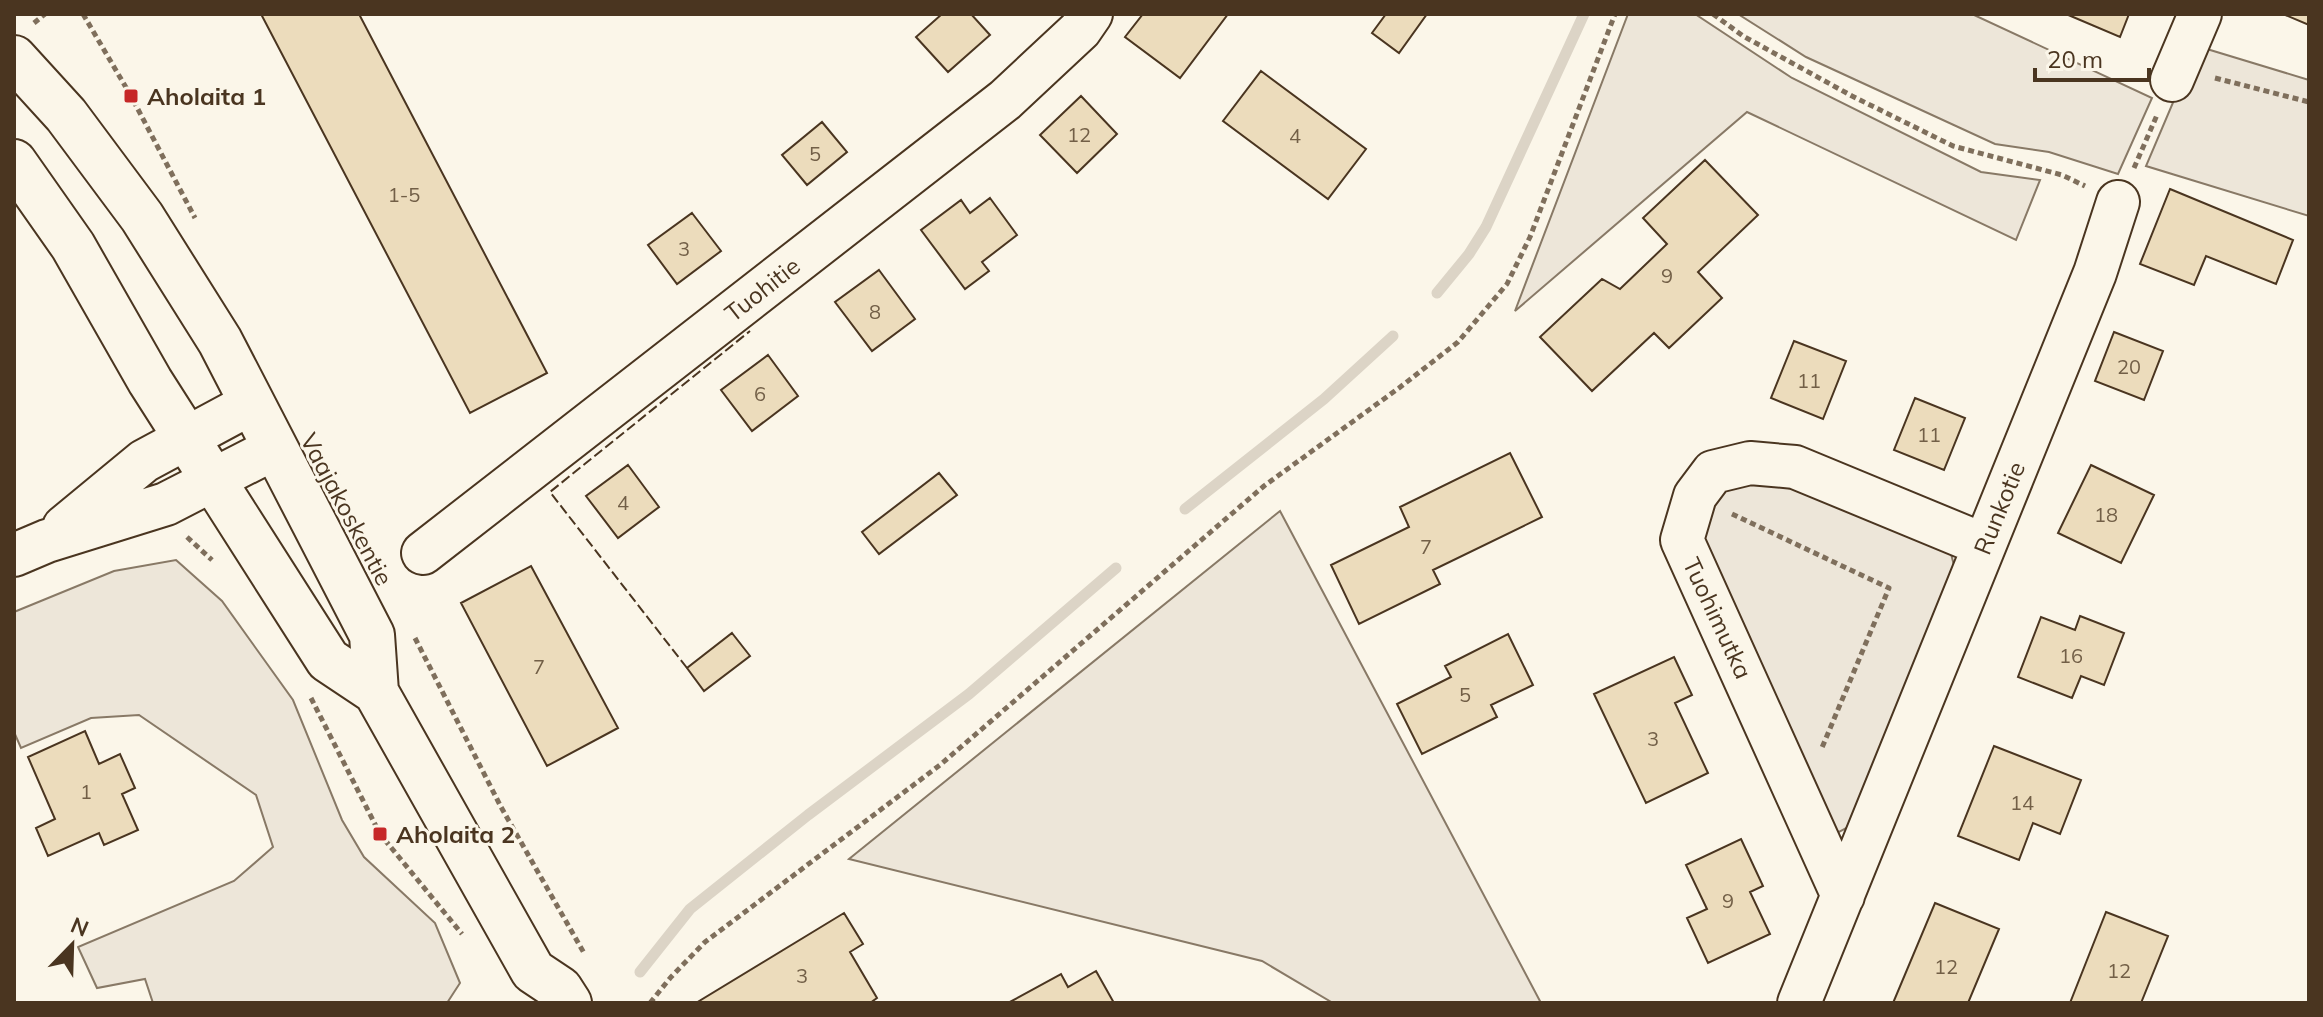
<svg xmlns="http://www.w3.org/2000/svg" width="2323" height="1017" viewBox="0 0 2323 1017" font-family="Mulish,sans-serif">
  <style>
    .green { fill: #ede6d9; stroke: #887966; stroke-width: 2 }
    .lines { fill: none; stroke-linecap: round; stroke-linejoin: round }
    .stream { stroke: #dcd4c6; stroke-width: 11 }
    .building { fill: #ecdcbc; stroke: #4a3520; stroke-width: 2 }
    .minor-casing { stroke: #4a3520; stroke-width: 46 }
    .major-casing { stroke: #4a3520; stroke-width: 48 }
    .path { stroke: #7f6f5c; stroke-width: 5; stroke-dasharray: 6 4; stroke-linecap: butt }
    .minor { stroke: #fbf6e9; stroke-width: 42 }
    .major { stroke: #fbf6e9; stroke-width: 44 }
    .fence { stroke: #4a3520; stroke-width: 2; stroke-dasharray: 10 4; stroke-linecap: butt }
    .poi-dot { fill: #c62828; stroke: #fbf6e9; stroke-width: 3 }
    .labels { text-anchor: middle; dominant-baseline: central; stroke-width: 6; stroke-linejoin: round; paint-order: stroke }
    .number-label { font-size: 20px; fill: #725f47 }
    .poi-label { font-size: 24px; font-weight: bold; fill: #4a3520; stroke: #fbf6e9; text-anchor: start }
    .street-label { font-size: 24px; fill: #4a3520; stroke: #fbf6e9 }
  </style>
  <rect width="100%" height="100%" fill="#fbf6e9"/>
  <path class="green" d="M 1628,14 L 1695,14 L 1792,78 L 1981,172 L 2040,180 L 2016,240 L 1747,112 L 1515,311 Z
    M 1738,14 L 1972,14 L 2152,98 L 2118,174 L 2049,152 L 1995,144 L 1806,57 Z
    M 2197,46 L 2309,80 L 2309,216 L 2146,166 Z
    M 1757,481 L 1823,496 L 1950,550 L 1956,573 L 1856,823 L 1839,832 L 1824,826 L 1701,537 L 1706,517 L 1725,487 Z
    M 1280,511 L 1541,1003 L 1333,1003 L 1262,961 L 849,859 Z
    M 176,560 L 222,601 L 293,700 L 342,820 L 364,857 L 435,923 L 460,983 L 447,1003 L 153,1003 L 145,979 L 97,988 L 78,947 L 234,881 L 273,847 L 256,795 L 139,715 L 91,718 L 21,748 L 14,732 L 14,612 L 114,571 Z"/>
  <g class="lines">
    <path class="stream" d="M 1437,293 L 1469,254 L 1486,227 L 1584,14
      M 1185,509 L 1324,399 L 1393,336
      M 640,972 L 690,909 L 808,815 L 969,694 L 1116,568"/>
  </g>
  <path class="building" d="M 261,14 L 359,14 L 547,373 L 470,413 Z
    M 942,14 L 971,14 L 990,35 L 948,72 L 916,37 Z
    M 1143,14 L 1228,14 L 1180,78 L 1125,37 Z
    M 1386,14 L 1427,14 L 1399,53 L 1372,33 Z
    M 2066,14 L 2129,14 L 2120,37 Z
    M 2283,14 L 2309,14 L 2309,25 Z
    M 1261,71 L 1366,149 L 1328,199 L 1223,121 Z
    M 1081,96 L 1117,134 L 1077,173 L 1040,135 Z
    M 822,122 L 847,152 L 807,185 L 782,155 Z
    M 1705,160 L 1758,215 L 1698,272 L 1722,298 L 1669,348 L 1654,333 L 1592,391 L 1540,337 L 1602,279 L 1620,289 L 1667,244 L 1643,218 Z
    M 2170,189 L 2293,240 L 2276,284 L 2206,256 L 2194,285 L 2140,264 Z
    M 990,198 L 1017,235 L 982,262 L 989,271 L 965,289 L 921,230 L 961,200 L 970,213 Z
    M 692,213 L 721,251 L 677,284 L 648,245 Z
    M 879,270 L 915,319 L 872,351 L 835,302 Z
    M 2114,332 L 2163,351 L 2144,400 L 2095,381 Z
    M 1794,341 L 1846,361 L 1823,419 L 1771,398 Z
    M 768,355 L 798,396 L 752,431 L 721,390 Z
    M 1915,398 L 1965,418 L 1944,470 L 1894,450 Z
    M 1510,453 L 1542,517 L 1433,570 L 1440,584 L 1359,624 L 1331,565 L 1409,527 L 1400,507 Z
    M 628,465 L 659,507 L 618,538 L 586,496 Z
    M 2091,465 L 2154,495 L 2121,563 L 2058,533 Z
    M 939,473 L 957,495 L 879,554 L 862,532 Z
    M 531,566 L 618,728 L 547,766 L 461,603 Z
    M 2080,616 L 2124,633 L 2104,685 L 2081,676 L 2072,698 L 2018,677 L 2041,617 L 2075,630 Z
    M 732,633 L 750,656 L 704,691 L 687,668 Z
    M 1508,634 L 1533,685 L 1491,705 L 1497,717 L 1422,754 L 1397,704 L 1451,677 L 1445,666 Z
    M 1674,657 L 1692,695 L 1675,703 L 1708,773 L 1646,803 L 1594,694 Z
    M 85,731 L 99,764 L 120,754 L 135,788 L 122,794 L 138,830 L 104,845 L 99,833 L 48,856 L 36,828 L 55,819 L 28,757 Z
    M 1994,746 L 2081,780 L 2060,834 L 2033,823 L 2019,860 L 1958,836 Z
    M 1741,839 L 1763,886 L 1750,892 L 1770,934 L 1708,963 L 1687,918 L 1707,909 L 1686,865 Z
    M 1935,903 L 1999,929 L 1968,1003 L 1893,1003 Z
    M 2106,912 L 2168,936 L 2141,1003 L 2070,1003 Z
    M 844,913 L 863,944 L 850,952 L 877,998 L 870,1003 L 696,1003 Z
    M 1096,971 L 1114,1003 L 1008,1003 L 1061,974 L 1068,987 Z"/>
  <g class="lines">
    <g class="minor-casing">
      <path id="minor" d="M 2172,80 L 2200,14
        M 64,527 L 144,461 L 250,404
        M 423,553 L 1005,100 L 1080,30 L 1091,14
        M 14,555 L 47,541 L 166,504 L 275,448
        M 1843,896 L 1682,540 L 1695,496 L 1713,472 L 1750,463 L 1795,467 L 1984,545
        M 1799,1003 L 2095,273 L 2118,202"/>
    </g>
    <g class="major-casing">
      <path id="major" d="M 14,58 L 66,115 L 142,217 L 220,341 L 372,635 L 376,692 L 533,971 L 560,989 L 569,1003
        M 14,162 L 73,246 L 150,381 L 328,660 L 376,692"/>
    </g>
    <path class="path" d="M 83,14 L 131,96 L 195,218
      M 1713,14 L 1743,36 L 1852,96 L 1953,146 L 2062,175 L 2085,186
      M 34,23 L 45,14
      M 2215,78 L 2309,102
      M 2134,168 L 2157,115
      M 1732,514 L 1889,588 L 1821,750
      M 187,537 L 212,560
      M 415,638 L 501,807 L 584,953
      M 311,698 L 380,834 L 462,934
      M 650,1003 L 671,977 L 705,942 L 940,765 L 1264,486 L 1399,388 L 1458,342 L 1507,284 L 1530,237 L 1615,14"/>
    <use href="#minor" class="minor"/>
    <use href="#major" class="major"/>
    <path class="fence" d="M 687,668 L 550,492 L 750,331"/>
  </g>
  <g class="poi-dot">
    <rect x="123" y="88" width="16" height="16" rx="4"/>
    <rect x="372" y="826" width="16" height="16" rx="4"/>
  </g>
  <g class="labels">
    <g class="number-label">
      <text x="1079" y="134">12</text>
      <text x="1295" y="135">4</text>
      <text x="815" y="153">5</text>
      <text x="404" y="194">1-5</text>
      <text x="684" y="248">3</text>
      <text x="1667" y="275">9</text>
      <text x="875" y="311">8</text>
      <text x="2129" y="366">20</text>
      <text x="1809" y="380">11</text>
      <text x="760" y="393">6</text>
      <text x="1929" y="434">11</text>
      <text x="623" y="502">4</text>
      <text x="2106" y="514">18</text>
      <text x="1426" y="546">7</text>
      <text x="2071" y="655">16</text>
      <text x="539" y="666">7</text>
      <text x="1465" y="694">5</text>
      <text x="1653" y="738">3</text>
      <text x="86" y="791">1</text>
      <text x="2022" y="802">14</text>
      <text x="1728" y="900">9</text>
      <text x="1946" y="966">12</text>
      <text x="2119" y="970">12</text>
      <text x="802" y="975">3</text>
    </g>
    <g class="poi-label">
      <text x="147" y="96">Aholaita 1</text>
      <text x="396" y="834">Aholaita 2</text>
    </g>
    <g class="street-label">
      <text transform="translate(762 289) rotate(-38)">Tuohitie</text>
      <text transform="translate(1999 508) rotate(-68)">Runkotie</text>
      <text transform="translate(347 509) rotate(62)">Vaajakoskentie</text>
      <text transform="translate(1718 618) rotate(65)">Tuohimutka</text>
    </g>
  </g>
  <rect width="2323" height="1017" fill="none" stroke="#4a3520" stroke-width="32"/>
  <g transform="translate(72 945) rotate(23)" stroke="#fbf6e9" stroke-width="6" paint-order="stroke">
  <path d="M0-6L14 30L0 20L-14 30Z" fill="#4a3520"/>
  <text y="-12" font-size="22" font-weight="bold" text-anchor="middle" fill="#4a3520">N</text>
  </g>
  <path d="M2035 68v12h114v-12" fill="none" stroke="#4a3520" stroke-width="4"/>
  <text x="2047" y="68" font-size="24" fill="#4a3520" stroke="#fbf6e9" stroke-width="6" paint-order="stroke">20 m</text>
</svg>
